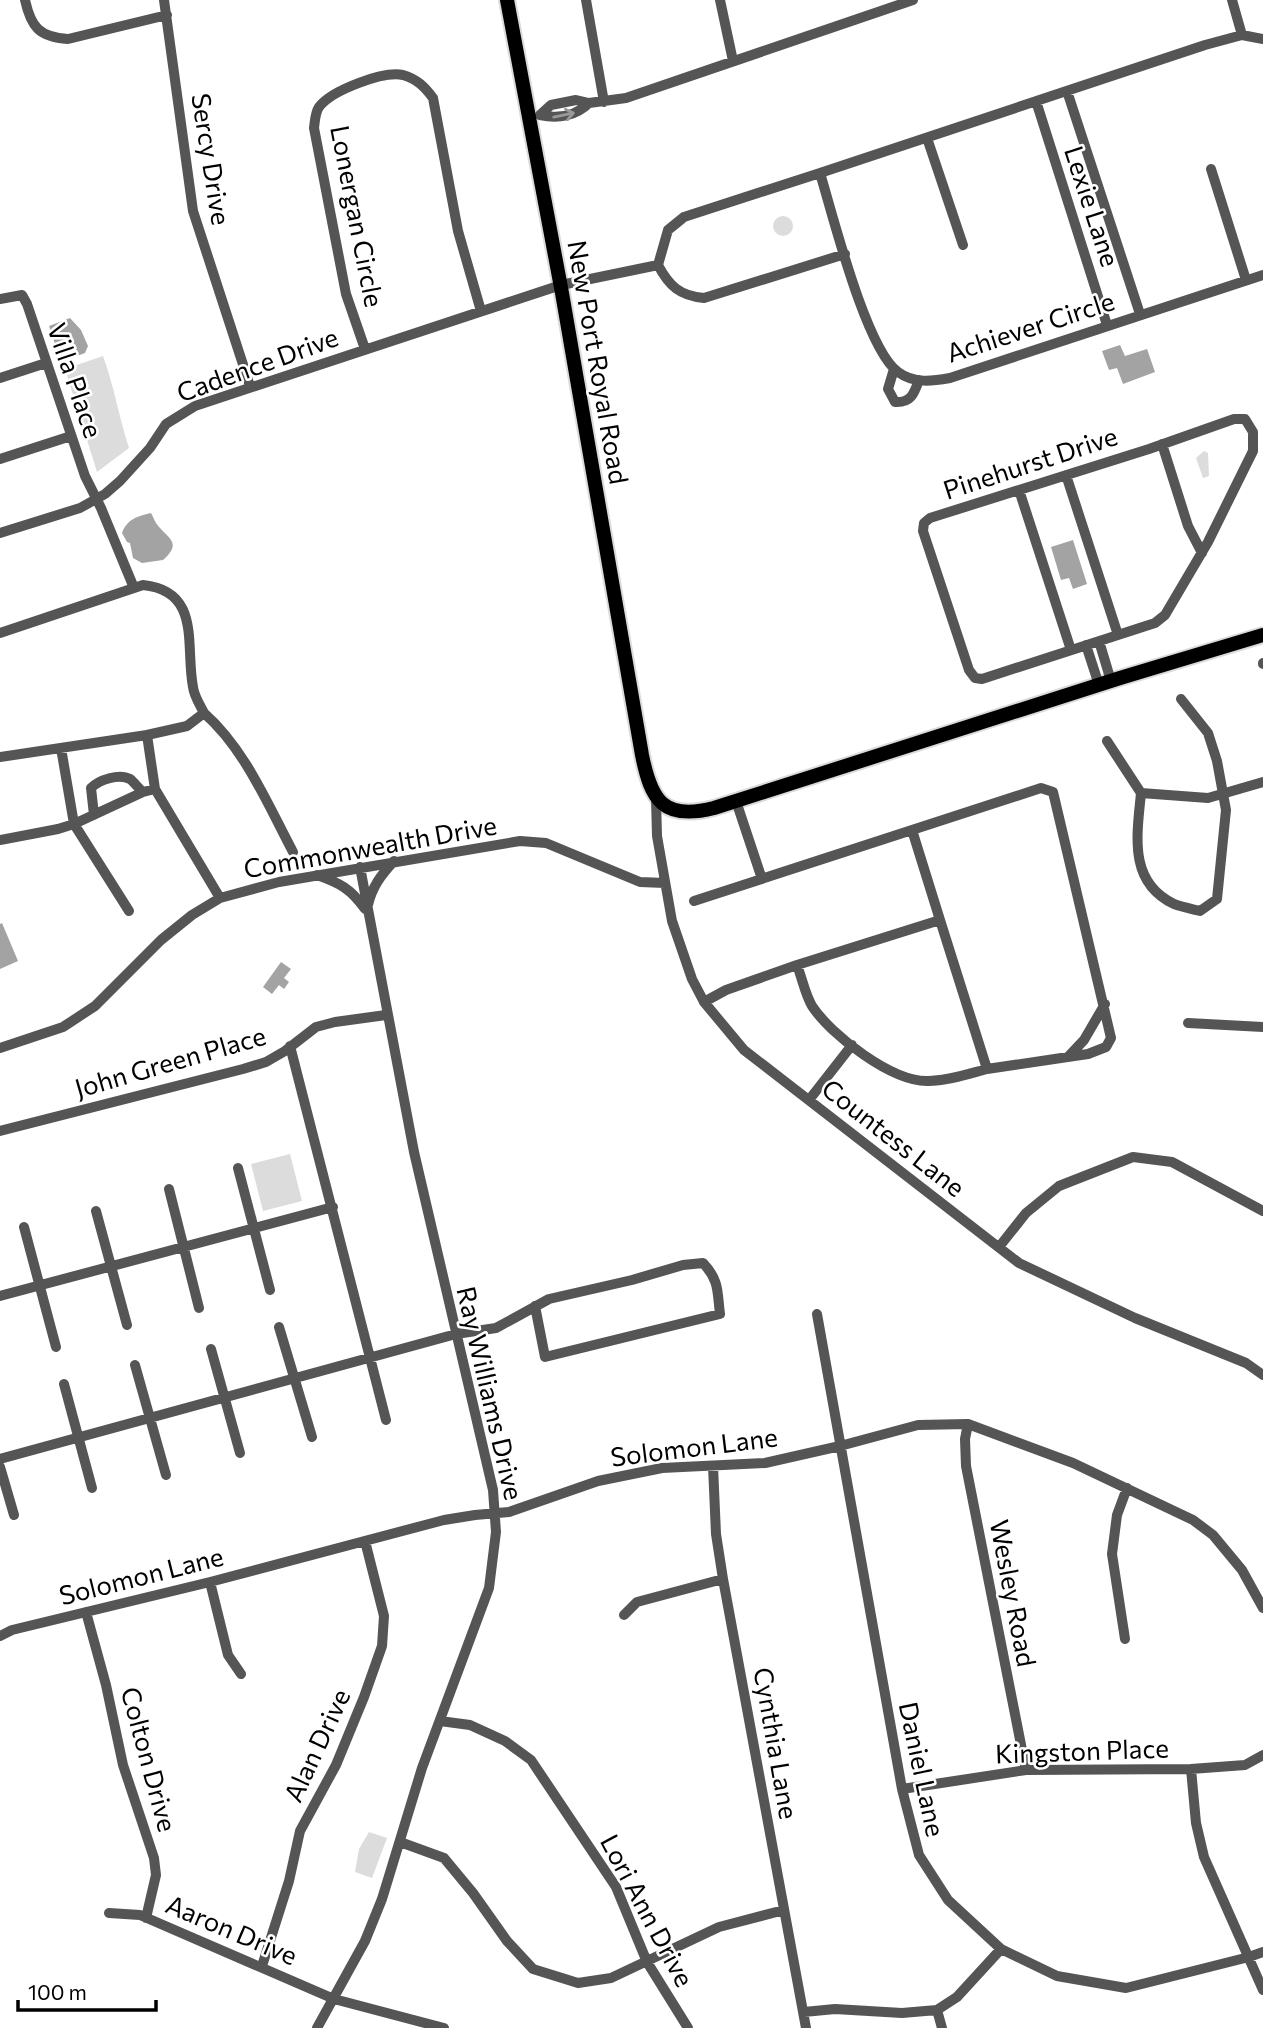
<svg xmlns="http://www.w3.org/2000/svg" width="1263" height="2028" viewBox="0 0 1263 2028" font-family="Commissioner,sans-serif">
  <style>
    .green { fill: #dcdcdc }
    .water { fill: #a3a3a3 }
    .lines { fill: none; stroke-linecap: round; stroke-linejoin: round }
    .major-casing { stroke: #dbdbdb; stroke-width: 18 }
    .minor { stroke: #555; stroke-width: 10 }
    .major { stroke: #000; stroke-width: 14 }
    .oneway { stroke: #999 }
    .labels { text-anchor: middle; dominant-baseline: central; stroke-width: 5; stroke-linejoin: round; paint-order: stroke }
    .street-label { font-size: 26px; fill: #000; stroke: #fff }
  </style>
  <rect width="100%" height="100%" fill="#fff"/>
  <path class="green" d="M773 226a10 10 0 1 1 20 0a10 10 0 1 1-20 0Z
    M 103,356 C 114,386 119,417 129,448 L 97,472 L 65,369 Z
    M 1204,451 L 1208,453 L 1209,476 L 1203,478 L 1196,458 Z
    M 290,1154 L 302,1201 L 263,1211 L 251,1164 Z
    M 369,1832 L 387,1838 L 372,1878 L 355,1872 L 359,1849 Z"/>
  <path class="water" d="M 70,318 L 81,330 L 88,346 L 85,353 L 61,362 L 49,326 Z
    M 1120,345 L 1125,356 L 1147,349 L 1155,372 L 1123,384 L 1117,368 L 1109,370 L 1102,351 Z
    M 151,513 C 153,516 154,520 156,523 C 166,538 184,541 163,560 L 142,563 L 133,558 L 130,543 L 127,542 L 122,533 C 127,519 138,516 151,513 Z
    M 1073,540 L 1087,584 L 1073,589 L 1069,578 L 1061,580 L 1051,547 Z
    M 2,923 L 18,961 L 0,969 L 0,924 Z
    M 281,962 L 291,969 L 284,978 L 289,982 L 284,989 L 279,985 L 272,994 L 263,987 Z"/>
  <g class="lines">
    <g class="major-casing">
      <path id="major" d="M 507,0 L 562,293 L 642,755 C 651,800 663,821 714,808 L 1120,678 L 1263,635"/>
    </g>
    <path class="minor" d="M 25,0 C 31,27 39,37 68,39 L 167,15
      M 164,0 L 193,211 L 250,386
      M 586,0 L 604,102
      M 720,0 L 733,61
      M 1232,0 L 1242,35
      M 1263,39 L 1242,35 L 1205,45 L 820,173 C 833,216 866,349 898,372 C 914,384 933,381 950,378 L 1263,275
      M 1067,91 L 1140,314
      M 1036,101 L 1107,325
      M 589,103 C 576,116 558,119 540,115 L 551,105 L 576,100 L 589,103 L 626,98 L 913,0
      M 927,138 L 963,245
      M 1211,169 L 1246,280
      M 658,265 C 669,286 680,296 704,298 L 845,254
      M 0,299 L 22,295 L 27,304 L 85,476 L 101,508 L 134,588
      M 365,349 L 346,294 L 314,128 C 315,121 315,113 319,107 C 332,90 383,71 403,75 C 417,79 425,87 433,98 L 458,231 L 481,311
      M 894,369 L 888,389 L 895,402 C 911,403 914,394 919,380
      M 0,378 L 46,363
      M 1234,419 L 1245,419 L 1253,432 L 1253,451 L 1208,542 L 1165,615 L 1155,623 L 982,679 L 975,678 L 969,670 L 923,531 L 924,523 L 930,518 L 1149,449 Z
      M 1162,444 L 1188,526 L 1202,553
      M 0,459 L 71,436
      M 1066,475 L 1118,635
      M 1019,490 L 1071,650
      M 0,533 L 80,508 L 105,494 L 120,481 L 150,448 L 166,424 L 195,406 L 561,285 L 658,265 L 668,230 L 684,217 L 820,173
      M 0,633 L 143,585 C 202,591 185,646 193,687 C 194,696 200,705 204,713
      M 1099,641 L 1111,681
      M 1086,645 L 1099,685
      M 1263,663 L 1263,664
      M 1107,741 L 1141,793
      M 61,748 L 74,824 L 143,792 L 155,789
      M 0,757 L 147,735
      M 1141,793 C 1137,835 1128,882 1174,904 C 1182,907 1192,909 1200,911 L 1217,899 L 1226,810 L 1217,761 L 1208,733 L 1181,699
      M 1141,793 L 1208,798 L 1263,782
      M 656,799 L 657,836 L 672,921 L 692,979 L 704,1002 L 744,1050 L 1019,1263 L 1135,1318 L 1246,1363 L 1263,1375
      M 736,801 L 762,879
      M 94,815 L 91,788 C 99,780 119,773 130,779 C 134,782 139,789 143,792
      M 912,830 L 1041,788 L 1053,792 L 1111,1038 L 1106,1047 L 1088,1054 L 987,1069
      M 0,840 L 58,829 L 74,824 L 129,911
      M 317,875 C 340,883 351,889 365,909
      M 220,898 L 155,789 L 147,735 L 187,726 L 204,713 C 245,749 268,805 293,852
      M 694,901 L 912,830 L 940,920 L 797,965 L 726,990 L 704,1002
      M 368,905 C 372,887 381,875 394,861
      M 797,965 C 802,978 805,994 812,1006 C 831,1035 892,1082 928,1081 C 947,1081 968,1074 987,1069 L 940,920
      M 1188,1023 L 1263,1027
      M 290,1046 L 386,1420
      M 0,1048 L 63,1027 L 95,1006 L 161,940 L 192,915 L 220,898 L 279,882 L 520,841 L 546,843 L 640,882 L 665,883
      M 1068,1057 L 1084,1040 L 1105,1004
      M 809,1100 L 852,1045
      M 0,1131 L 243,1069 L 266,1062 L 285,1051 L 316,1027 L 335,1022 L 386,1015
      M 238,1168 L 270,1290
      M 169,1189 L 199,1308
      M 96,1211 L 127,1325
      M 24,1227 L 56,1347
      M 999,1247 L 1026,1213 L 1059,1186 L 1133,1157 L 1172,1162 L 1263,1211
      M 0,1296 L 333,1207
      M 817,1314 L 902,1789 L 919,1855 L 948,1900 L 1001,1949 L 1057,1976 L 1126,1988 L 1249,1957 L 1263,1952
      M 279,1327 L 312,1437
      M 211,1349 L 240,1453
      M 135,1365 L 166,1475
      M 64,1384 L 92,1488
      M 968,1424 L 965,1439 L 966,1466 L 1026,1770
      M 0,1459 L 456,1334 L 496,1328 L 549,1299 L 632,1280 L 683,1265 L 703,1263 C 720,1281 717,1292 720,1314 L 545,1357 L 535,1306
      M 713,1466 L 716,1534 L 723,1579 L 806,2028
      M 0,1467 L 14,1515
      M 210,1582 L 228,1655 L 241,1674
      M 86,1612 L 106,1685 L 123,1765 L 154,1858 L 156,1875 L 146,1918
      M 624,1615 L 637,1602 L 723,1579
      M 0,1636 L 12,1630 L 210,1582 L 444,1520 L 475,1515 L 509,1512 L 598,1481 L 662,1468 L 765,1463 L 840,1446 L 918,1425 L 968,1424 L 1073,1463 L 1193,1520 L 1213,1535 L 1242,1570 L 1263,1608
      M 1125,1639 L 1112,1554 L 1117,1515 L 1127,1488
      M 440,1721 L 470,1725 L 505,1741 L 531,1760 L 616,1887 L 647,1962 L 688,2028
      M 1191,1769 L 1196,1823 L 1204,1857 L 1263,1990
      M 902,1789 L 1026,1770 L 1191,1769 L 1245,1765 L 1263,1755
      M 400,1842 L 444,1858 L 473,1893 L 507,1941 L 533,1969 L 578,1983 L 611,1978 L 719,1927 L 784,1910
      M 109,1913 L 140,1915 L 334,1999 L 444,2028
      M 262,1966 L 289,1881 L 300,1831 L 336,1765 L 364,1697 L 382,1646 L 384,1616 L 365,1541
      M 937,2010 L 942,2028
      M 804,2012 L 835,2009 L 902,2013 L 937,2010 L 957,1997 L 1001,1949
      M 317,2028 L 365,1941 L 382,1899 L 422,1768 L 489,1588 L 496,1532 L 493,1490 L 414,1152 L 360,867"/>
    <use href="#major" class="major"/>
  </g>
  <defs><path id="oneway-shaft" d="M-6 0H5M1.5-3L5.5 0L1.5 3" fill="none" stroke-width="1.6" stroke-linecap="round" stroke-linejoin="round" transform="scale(1.75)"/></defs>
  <use class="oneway" href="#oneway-shaft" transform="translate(564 115) rotate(-12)"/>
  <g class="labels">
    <g class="street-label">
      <text transform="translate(212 159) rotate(81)">Sercy Drive</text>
      <text transform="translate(1093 206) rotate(72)">Lexie Lane</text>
      <text transform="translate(358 216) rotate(79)">Lonergan Circle</text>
      <text transform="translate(1030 326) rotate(-18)">Achiever Circle</text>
      <text transform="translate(599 362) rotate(80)">New Port Royal Road</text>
      <text transform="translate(257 364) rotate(-20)">Cadence Drive</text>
      <text transform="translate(76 380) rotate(71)">Villa Place</text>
      <text transform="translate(1030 462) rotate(-18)">Pinehurst Drive</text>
      <text transform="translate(370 846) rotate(-10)">Commonwealth Drive</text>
      <text transform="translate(170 1061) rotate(-16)">John Green Place</text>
      <text transform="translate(894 1137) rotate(38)">Countess Lane</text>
      <text transform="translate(491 1393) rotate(77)">Ray Williams Drive</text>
      <text transform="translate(694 1446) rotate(-7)">Solomon Lane</text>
      <text transform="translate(141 1575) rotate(-14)">Solomon Lane</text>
      <text transform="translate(1014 1593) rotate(79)">Wesley Road</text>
      <text transform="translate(777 1743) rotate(80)">Cynthia Lane</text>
      <text transform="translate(316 1745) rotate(-65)">Alan Drive</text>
      <text transform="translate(1082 1750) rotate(-2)">Kingston Place</text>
      <text transform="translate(150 1759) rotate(75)">Colton Drive</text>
      <text transform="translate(923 1769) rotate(78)">Daniel Lane</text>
      <text transform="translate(648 1910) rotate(62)">Lori Ann Drive</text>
      <text transform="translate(232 1929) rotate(23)">Aaron Drive</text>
    </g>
  </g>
  <path d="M18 2000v10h138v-10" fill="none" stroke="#000000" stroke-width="3.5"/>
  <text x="28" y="2000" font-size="21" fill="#000000" stroke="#ffffff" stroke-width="5" paint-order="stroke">100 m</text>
</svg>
